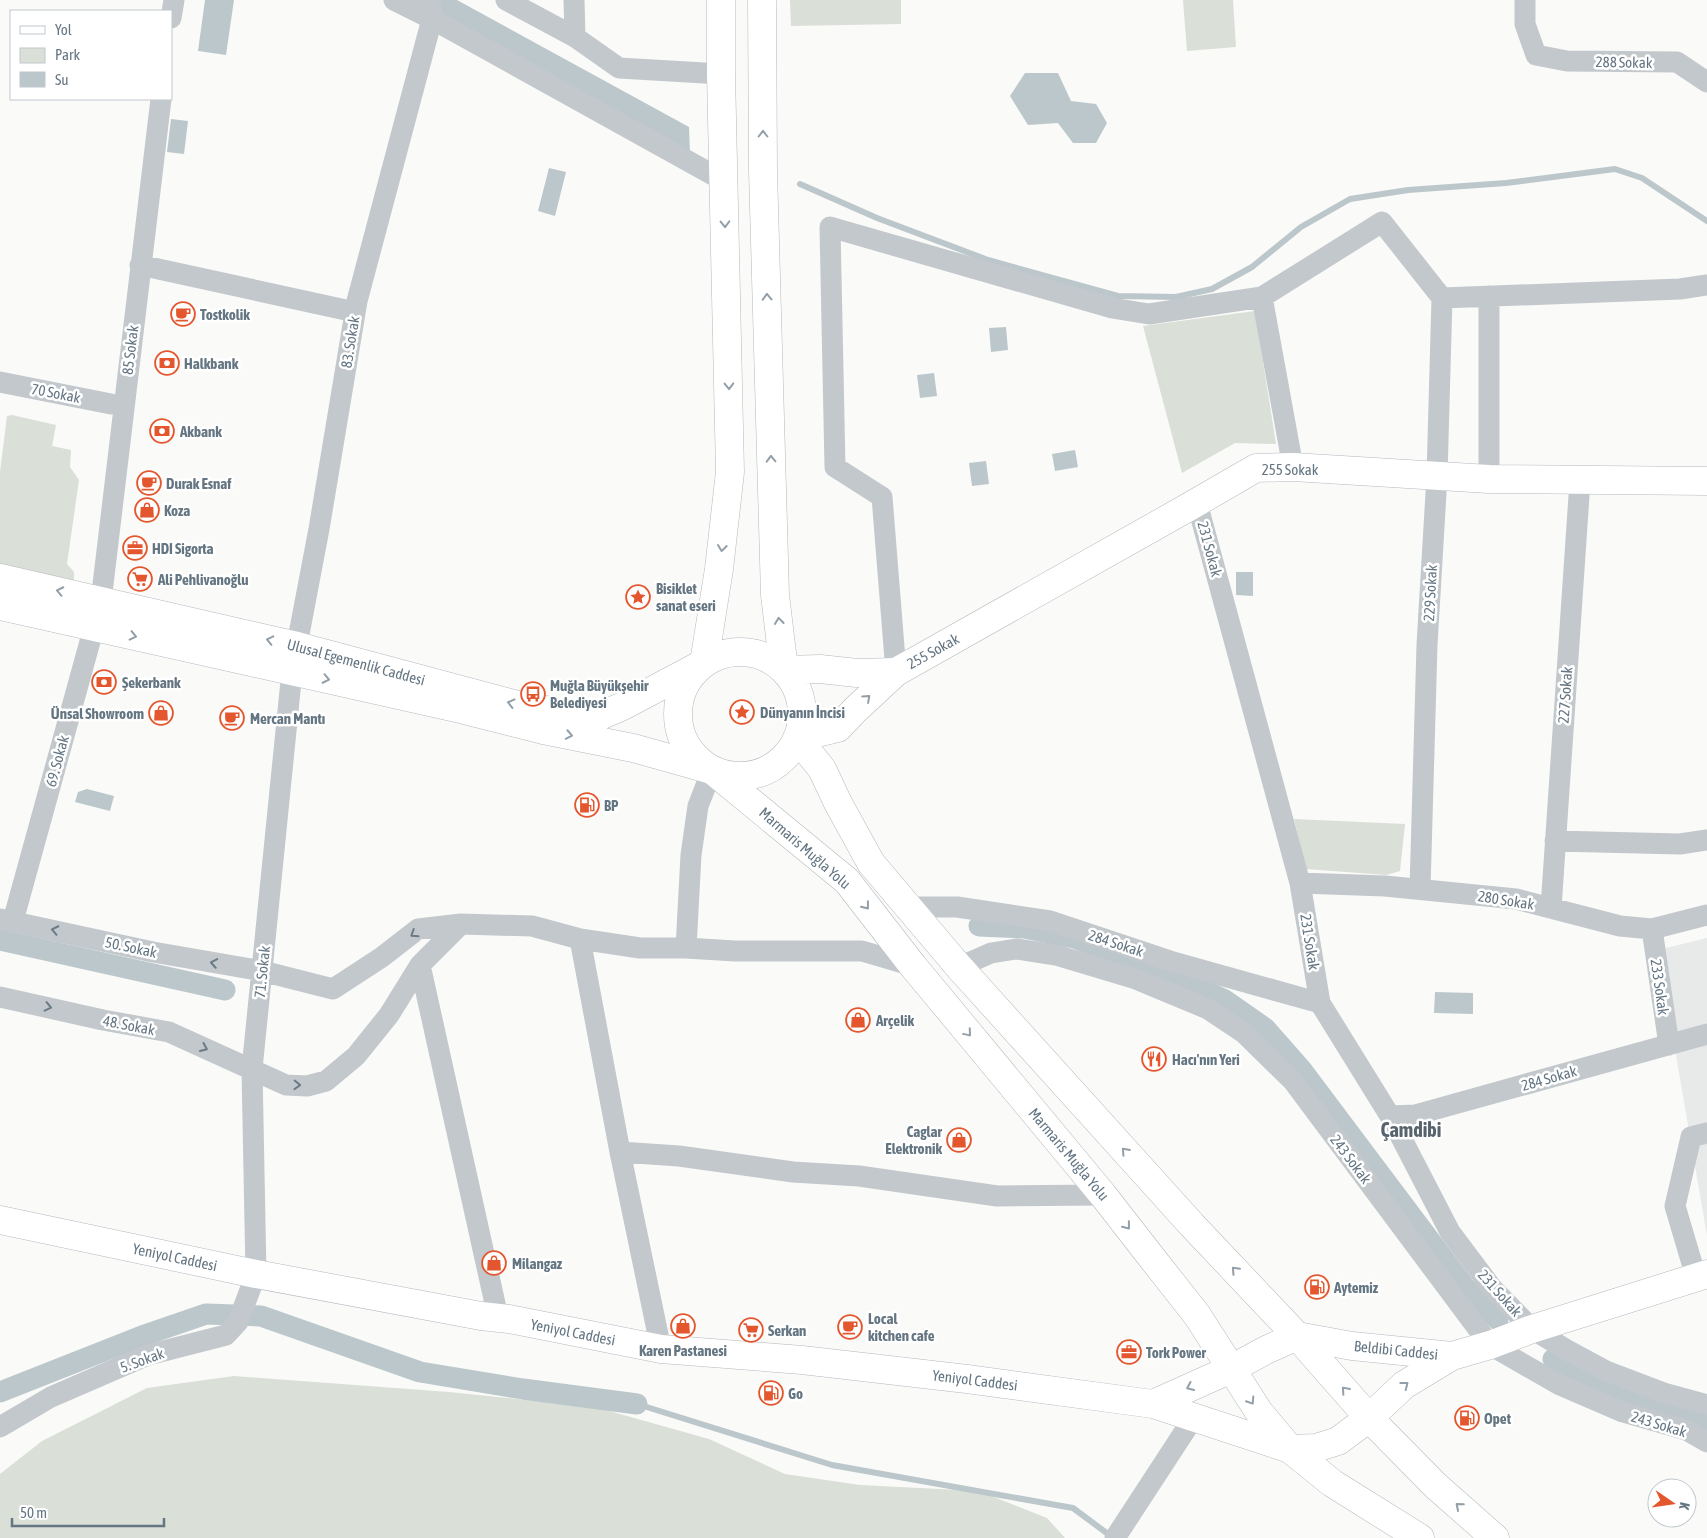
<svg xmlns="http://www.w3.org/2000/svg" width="1707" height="1538" viewBox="0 0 1707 1538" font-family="'Asap Condensed',sans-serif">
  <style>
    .built { fill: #e8e9e9 }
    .green { fill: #dadfd7 }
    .water { fill: #bbc7cb }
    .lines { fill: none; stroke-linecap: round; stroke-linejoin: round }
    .stream { stroke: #bbc7cb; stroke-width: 6 }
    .canal { stroke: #bbc7cb; stroke-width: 21 }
    .secondary-casing { stroke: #b3babf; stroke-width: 29 }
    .highway-casing { stroke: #b4b9bd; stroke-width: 29 }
    .street { stroke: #c3c8cc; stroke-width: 21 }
    .secondary { stroke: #fff; stroke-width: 28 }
    .highway { stroke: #fff; stroke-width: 28 }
    .oneway { stroke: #939fa8 }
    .oneway2 { stroke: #6a7a87 }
    .labels { text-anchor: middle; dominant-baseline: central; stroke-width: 5; stroke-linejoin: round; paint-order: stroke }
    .street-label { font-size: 15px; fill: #657683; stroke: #fff }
    .poi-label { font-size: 15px; font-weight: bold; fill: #657683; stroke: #fff; text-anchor: start }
    .district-label { font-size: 20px; font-weight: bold; fill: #57646e; stroke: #fff }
  </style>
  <rect width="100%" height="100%" fill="#fafaf8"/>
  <path class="built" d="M 1707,938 L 1707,1236 L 1658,950 Z"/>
  <path class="green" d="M 790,0 L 901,0 L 901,24 L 791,26 Z
    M 1183,0 L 1233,0 L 1236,47 L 1187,51 Z
    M 1255,311 L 1276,444 L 1235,443 L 1182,473 L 1143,326 Z
    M 12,415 L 56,425 L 52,446 L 71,450 L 70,467 L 79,480 L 67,564 L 74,572 L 74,583 L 0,567 L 0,472 L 7,416 Z
    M 1294,819 L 1405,824 L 1400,871 L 1386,875 L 1306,869 Z
    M 234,1376 L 449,1392 L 595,1407 L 709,1439 L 785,1474 L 860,1485 L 979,1491 L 1047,1518 L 1065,1538 L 0,1538 L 0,1474 L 42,1441 L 147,1388 Z"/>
  <path class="water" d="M 205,0 L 234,0 L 226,55 L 198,51 Z
    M 417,0 L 457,0 L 689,127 L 690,153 Z
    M 1025,73 L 1058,73 L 1071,101 L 1096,104 L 1107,123 L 1096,143 L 1073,143 L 1058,123 L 1028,125 L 1010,96 Z
    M 171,119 L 188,121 L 184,154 L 167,152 Z
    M 549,168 L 566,172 L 555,216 L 538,211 Z
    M 1006,327 L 1008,350 L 991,352 L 989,328 Z
    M 934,373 L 937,396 L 920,398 L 917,375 Z
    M 1075,450 L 1078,467 L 1055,471 L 1052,454 Z
    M 986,461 L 989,484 L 972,486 L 969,463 Z
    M 1236,572 L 1253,572 L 1253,596 L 1236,595 Z
    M 87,789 L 114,796 L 110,811 L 75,802 L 78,792 Z
    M 1435,992 L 1473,993 L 1473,1014 L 1434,1013 Z"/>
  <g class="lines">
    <path class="stream" d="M 800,184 L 877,218 L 988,260 L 1118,296 L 1176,297 L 1212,289 L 1252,267 L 1301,227 L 1350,199 L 1408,190 L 1506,183 L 1615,169 L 1642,178 L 1707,221
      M 637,1404 L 832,1465 L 1073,1508 L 1112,1537"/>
    <path class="canal" d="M 979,926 L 1024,928 L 1074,938 L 1176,977 L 1225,1000 L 1265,1028 L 1302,1070 L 1465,1287 L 1498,1320
      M 0,940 L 225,990
      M 1553,1359 L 1587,1380 L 1615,1393 L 1707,1421
      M 0,1392 L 142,1336 L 206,1314 L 261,1316 L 420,1372 L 523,1389 L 637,1404"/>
    <g class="secondary-casing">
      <path id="secondary" d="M 0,578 L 297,646 L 514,704 L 572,715 L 600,716 L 623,706 L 704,663
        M 0,606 L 452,707 L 543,730 L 633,748 L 712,770
        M 896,672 L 1187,508 L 1256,468 L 1293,467 L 1489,479 L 1707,481
        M 0,1220 L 256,1274 L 481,1316 L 509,1319 L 661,1349 L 802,1360 L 967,1379 L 1153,1404 L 1290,1449 L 1316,1448 L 1338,1441 L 1369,1418 L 1404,1385 L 1452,1356 L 1490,1345 L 1532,1329 L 1707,1274
        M 1153,1404 L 1231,1369 L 1266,1350 L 1297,1336 L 1352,1346 L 1452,1356"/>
    </g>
    <g class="highway-casing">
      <path id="highway" d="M 762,0 L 763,171 L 775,595 L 784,670 L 820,669 L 857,673 L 896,672
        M678 714a62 62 0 1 1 124 0a62 62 0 1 1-124 0Z
        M 704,663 L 719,569 L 730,472 L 721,74 L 721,0
        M 896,672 L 855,710 L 838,728 L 797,738 L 822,769 L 838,803 L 871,863 L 959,967 L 1192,1225 L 1297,1336 L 1369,1418 L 1436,1486 L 1495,1538
        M 712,770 L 847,881 L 913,966 L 1103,1195 L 1152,1258 L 1197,1315 L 1259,1412 L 1290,1449 L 1332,1483 L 1420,1538"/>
    </g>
    <path class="street" d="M 394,0 L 432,19 L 724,181
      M 506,0 L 575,37 L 619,68 L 721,74
      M 574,0 L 575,37
      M 1525,0 L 1525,24 L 1536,55 L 1567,61 L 1677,62 L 1707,82
      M 171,18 L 174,0
      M 140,265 L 355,312
      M 1262,297 L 1293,467
      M 0,382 L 111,404
      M 1489,479 L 1489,296
      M 1197,503 L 1300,883 L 1320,1003 L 1390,1116 L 1450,1232 L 1492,1288 L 1532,1329 L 1567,1350 L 1606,1371 L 1664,1393 L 1707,1405
      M 101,601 L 161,99
      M 896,672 L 882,497 L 835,467 L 830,227 L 1112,308 L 1149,314 L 1262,297 L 1382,222 L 1442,298 L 1680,289 L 1707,285
      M 1555,841 L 1680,844 L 1707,840
      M 1300,883 L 1385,886 L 1516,899 L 1620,926 L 1652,929 L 1707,915
      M 1420,889 L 1427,645 L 1437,476 L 1442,298
      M 908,907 L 957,907 L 1050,921 L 1170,961 L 1320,1003
      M 1551,908 L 1580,481
      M 0,919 L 153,952 L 262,971 L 333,989 L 382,957 L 418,929 L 461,924 L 532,926 L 580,939 L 640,948 L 686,948 L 735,951 L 862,951 L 913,966
      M 13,921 L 94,627 L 95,612
      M 1652,929 L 1669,1045
      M 580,939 L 620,1152 L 661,1349
      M 686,948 L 691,855 L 698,806 L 712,770
      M 420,965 L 498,1317
      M 959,967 L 991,953 L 1016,949 L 1056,955 L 1136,979 L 1208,1009 L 1244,1033 L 1293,1081 L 1490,1345 L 1558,1384 L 1623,1412 L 1686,1430 L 1707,1442
      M 0,997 L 103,1020 L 169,1032 L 286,1085 L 307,1086 L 326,1081 L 356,1056 L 389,1015 L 420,965 L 461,924
      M 1390,1116 L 1415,1115 L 1707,1034
      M 620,1152 L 679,1156 L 793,1172 L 859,1176 L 997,1196 L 1103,1195
      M 1696,1277 L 1675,1206 L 1691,1137 L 1707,1133
      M 0,1427 L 51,1397 L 148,1355 L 226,1335 L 238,1322 L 256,1274 L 252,1069 L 292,671 L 319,529 L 357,301 L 432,19 L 431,0
      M 1115,1538 L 1194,1417"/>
    <use href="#secondary" class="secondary"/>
    <use href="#highway" class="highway"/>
  </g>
  <defs><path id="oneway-chevron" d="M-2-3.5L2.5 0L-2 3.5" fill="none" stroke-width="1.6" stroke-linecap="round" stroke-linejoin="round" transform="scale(1.25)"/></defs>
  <g class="oneway">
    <use href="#oneway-chevron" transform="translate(763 134) rotate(-90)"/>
    <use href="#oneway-chevron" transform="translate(725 224) rotate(89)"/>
    <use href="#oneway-chevron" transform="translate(767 297) rotate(-92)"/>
    <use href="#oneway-chevron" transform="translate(729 386) rotate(89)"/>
    <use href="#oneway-chevron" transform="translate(771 459) rotate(-92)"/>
    <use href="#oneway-chevron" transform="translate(722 548) rotate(97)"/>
    <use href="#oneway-chevron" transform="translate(60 591) rotate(-168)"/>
    <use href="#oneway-chevron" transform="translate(779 621) rotate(-96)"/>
    <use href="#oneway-chevron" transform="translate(133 636) rotate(13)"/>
    <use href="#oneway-chevron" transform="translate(270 640) rotate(-167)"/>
    <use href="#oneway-chevron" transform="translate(326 679) rotate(12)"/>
    <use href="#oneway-chevron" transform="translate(867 698) rotate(-42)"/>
    <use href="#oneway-chevron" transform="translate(511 703) rotate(-166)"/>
    <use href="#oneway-chevron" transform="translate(569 735) rotate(11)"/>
    <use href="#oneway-chevron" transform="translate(866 906) rotate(52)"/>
    <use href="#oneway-chevron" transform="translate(968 1033) rotate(50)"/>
    <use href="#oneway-chevron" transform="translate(1125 1151) rotate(-132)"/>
    <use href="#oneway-chevron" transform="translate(1127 1226) rotate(52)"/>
    <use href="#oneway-chevron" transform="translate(1235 1270) rotate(-133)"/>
    <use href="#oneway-chevron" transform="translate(1405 1385) rotate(-38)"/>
    <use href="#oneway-chevron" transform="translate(1190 1387) rotate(156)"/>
    <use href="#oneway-chevron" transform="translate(1345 1390) rotate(-131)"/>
    <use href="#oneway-chevron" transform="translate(1251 1401) rotate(57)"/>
    <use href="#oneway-chevron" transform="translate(1459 1506) rotate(-139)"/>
  </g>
  <g class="oneway2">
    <use href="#oneway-chevron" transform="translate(55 930) rotate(-168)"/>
    <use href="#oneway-chevron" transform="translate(414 934) rotate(147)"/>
    <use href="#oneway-chevron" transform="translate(214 963) rotate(-170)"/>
    <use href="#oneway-chevron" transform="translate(48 1007) rotate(13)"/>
    <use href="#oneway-chevron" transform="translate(204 1048) rotate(24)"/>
    <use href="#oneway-chevron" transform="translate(297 1085) rotate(2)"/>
  </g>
  <defs>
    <g id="cafe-ring" transform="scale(1.25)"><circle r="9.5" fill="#fff" stroke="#e4572e" stroke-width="1.5"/><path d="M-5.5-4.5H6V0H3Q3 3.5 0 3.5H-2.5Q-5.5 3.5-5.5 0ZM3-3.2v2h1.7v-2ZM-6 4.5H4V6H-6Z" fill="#e4572e"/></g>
    <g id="bank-ring" transform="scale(1.25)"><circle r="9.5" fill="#fff" stroke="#e4572e" stroke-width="1.5"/><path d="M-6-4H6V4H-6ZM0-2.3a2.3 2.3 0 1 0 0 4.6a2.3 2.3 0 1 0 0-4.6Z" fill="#e4572e"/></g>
    <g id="shop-ring" transform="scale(1.25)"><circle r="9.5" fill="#fff" stroke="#e4572e" stroke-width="1.5"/><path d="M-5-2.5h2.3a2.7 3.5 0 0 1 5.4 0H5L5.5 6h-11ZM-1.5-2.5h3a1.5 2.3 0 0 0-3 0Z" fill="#e4572e"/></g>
    <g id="office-ring" transform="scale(1.25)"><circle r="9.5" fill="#fff" stroke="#e4572e" stroke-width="1.5"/><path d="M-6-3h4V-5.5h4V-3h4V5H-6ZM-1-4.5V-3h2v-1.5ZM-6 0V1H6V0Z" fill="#e4572e"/></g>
    <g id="supermarket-ring" transform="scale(1.25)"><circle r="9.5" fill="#fff" stroke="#e4572e" stroke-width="1.5"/><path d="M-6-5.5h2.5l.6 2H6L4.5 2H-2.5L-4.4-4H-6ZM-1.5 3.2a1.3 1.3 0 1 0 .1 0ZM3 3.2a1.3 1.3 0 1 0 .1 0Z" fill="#e4572e"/></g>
    <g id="sight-ring" transform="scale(1.25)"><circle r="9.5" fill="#fff" stroke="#e4572e" stroke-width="1.5"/><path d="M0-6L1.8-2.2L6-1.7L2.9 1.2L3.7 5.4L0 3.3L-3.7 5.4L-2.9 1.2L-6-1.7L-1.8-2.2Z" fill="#e4572e"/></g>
    <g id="bus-ring" transform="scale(1.25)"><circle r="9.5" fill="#fff" stroke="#e4572e" stroke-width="1.5"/><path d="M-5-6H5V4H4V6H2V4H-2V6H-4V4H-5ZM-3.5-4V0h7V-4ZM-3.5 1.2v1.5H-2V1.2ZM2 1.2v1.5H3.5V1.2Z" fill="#e4572e"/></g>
    <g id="fuel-ring" transform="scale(1.25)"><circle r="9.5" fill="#fff" stroke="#e4572e" stroke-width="1.5"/><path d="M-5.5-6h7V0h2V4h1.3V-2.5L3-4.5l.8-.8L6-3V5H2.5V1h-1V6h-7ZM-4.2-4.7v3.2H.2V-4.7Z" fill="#e4572e"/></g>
    <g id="restaurant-ring" transform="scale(1.25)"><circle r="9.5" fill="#fff" stroke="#e4572e" stroke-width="1.5"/><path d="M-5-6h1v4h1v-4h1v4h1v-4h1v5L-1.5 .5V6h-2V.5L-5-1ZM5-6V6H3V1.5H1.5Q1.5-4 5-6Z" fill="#e4572e"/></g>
  </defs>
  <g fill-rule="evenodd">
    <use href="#cafe-ring" x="183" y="314"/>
    <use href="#bank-ring" x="167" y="363"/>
    <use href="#bank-ring" x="162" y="431"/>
    <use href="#cafe-ring" x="149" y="483"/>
    <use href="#shop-ring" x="147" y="510"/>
    <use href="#office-ring" x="135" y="548"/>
    <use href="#supermarket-ring" x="140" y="579"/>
    <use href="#sight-ring" x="638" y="597"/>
    <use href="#bank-ring" x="104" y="682"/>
    <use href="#bus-ring" x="533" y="694"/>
    <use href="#sight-ring" x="742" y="712"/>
    <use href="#shop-ring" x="161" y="713"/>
    <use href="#cafe-ring" x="232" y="718"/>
    <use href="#fuel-ring" x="587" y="805"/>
    <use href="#shop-ring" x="858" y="1020"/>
    <use href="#restaurant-ring" x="1154" y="1059"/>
    <use href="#shop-ring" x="959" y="1140"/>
    <use href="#shop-ring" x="494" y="1263"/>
    <use href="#fuel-ring" x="1317" y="1287"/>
    <use href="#shop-ring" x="683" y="1326"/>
    <use href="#cafe-ring" x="850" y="1327"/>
    <use href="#supermarket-ring" x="751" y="1330"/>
    <use href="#office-ring" x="1129" y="1352"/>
    <use href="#fuel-ring" x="771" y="1393"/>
    <use href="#fuel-ring" x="1467" y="1418"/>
  </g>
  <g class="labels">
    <g class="street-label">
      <text transform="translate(1624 62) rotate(1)">288 Sokak</text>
      <text transform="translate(350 342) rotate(-81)">83. Sokak</text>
      <text transform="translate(130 350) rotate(-83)">85 Sokak</text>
      <text transform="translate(56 393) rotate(11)">70 Sokak</text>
      <text x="1290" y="469">255 Sokak</text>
      <text transform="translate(1210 549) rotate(75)">231 Sokak</text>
      <text transform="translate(1430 593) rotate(-87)">229 Sokak</text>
      <text transform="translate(933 651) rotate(-29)">255 Sokak</text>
      <text transform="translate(356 662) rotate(15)">Ulusal Egemenlik Caddesi</text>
      <text transform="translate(1565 695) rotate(-86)">227 Sokak</text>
      <text transform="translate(57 761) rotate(-75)">69. Sokak</text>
      <text transform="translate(805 848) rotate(41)">Marmaris Muğla Yolu</text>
      <text transform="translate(1506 900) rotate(9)">280 Sokak</text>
      <text transform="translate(1310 942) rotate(81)">231 Sokak</text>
      <text transform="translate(1116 943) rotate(18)">284 Sokak</text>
      <text transform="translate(131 947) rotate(12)">50. Sokak</text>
      <text transform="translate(262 972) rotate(-84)">71. Sokak</text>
      <text transform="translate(1660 987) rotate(82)">233 Sokak</text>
      <text transform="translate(129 1025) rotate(11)">48. Sokak</text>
      <text transform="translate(1549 1078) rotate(-16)">284 Sokak</text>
      <text transform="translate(1069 1154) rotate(50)">Marmaris Muğla Yolu</text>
      <text transform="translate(1351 1159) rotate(53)">243 Sokak</text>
      <text transform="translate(175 1257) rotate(12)">Yeniyol Caddesi</text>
      <text transform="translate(1500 1293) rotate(48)">231 Sokak</text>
      <text transform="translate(573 1332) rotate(11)">Yeniyol Caddesi</text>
      <text transform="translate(1396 1350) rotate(6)">Beldibi Caddesi</text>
      <text transform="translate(142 1360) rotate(-20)">5. Sokak</text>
      <text transform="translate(975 1380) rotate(7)">Yeniyol Caddesi</text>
      <text transform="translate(1659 1424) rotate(17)">243 Sokak</text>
    </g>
    <g class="poi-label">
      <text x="200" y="314">Tostkolik</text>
      <text x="184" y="363">Halkbank</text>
      <text x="180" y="431">Akbank</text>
      <text x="166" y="483">Durak Esnaf</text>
      <text x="164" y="510">Koza</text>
      <text x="152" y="548">HDI Sigorta</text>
      <text x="158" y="579">Ali Pehlivanoğlu</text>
      <text x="656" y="588">Bisiklet<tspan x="656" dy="17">sanat eseri</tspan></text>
      <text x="122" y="682">Şekerbank</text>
      <text x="550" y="685">Muğla Büyükşehir<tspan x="550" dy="17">Belediyesi</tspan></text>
      <text x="760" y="712">Dünyanın İncisi</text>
      <text x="144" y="713" text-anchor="end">Ünsal Showroom</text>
      <text x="250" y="718">Mercan Mantı</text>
      <text x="604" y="805">BP</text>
      <text x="876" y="1020">Arçelik</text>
      <text x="1172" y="1059">Hacı'nın Yeri</text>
      <text x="942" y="1131" text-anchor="end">Caglar<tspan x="942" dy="17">Elektronik</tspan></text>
      <text x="512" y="1263">Milangaz</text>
      <text x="1334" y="1287">Aytemiz</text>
      <text x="868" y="1318">Local<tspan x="868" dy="17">kitchen cafe</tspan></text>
      <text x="768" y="1330">Serkan</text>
      <text x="683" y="1350" text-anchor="middle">Karen Pastanesi</text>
      <text x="1146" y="1352">Tork Power</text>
      <text x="788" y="1393">Go</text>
      <text x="1484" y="1418">Opet</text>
    </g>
    <g class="district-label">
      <text x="1411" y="1129">Çamdibi</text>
    </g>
  </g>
  <rect x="10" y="10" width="162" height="90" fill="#ffffff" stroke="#c1c8cd"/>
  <rect x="20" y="26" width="25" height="8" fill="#ffffff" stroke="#c1c8cd"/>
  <text x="55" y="35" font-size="15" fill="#657683">Yol</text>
  <rect x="20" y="48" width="25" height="15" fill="#dadfd7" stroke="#c1c8cd"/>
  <text x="55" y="60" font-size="15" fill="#657683">Park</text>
  <rect x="20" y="72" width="25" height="15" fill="#bbc7cb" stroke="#c1c8cd"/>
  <text x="55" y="85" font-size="15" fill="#657683">Su</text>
  <g transform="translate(1672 1503) rotate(103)"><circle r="24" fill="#ffffff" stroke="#c1c8cd"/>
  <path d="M0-4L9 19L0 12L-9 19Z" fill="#e4572e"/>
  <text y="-8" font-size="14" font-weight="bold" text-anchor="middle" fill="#657683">K</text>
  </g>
  <path d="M12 1518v8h152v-8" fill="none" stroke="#657683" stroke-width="2.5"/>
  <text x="20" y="1518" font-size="15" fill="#657683" stroke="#ffffff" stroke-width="4" paint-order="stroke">50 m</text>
</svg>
